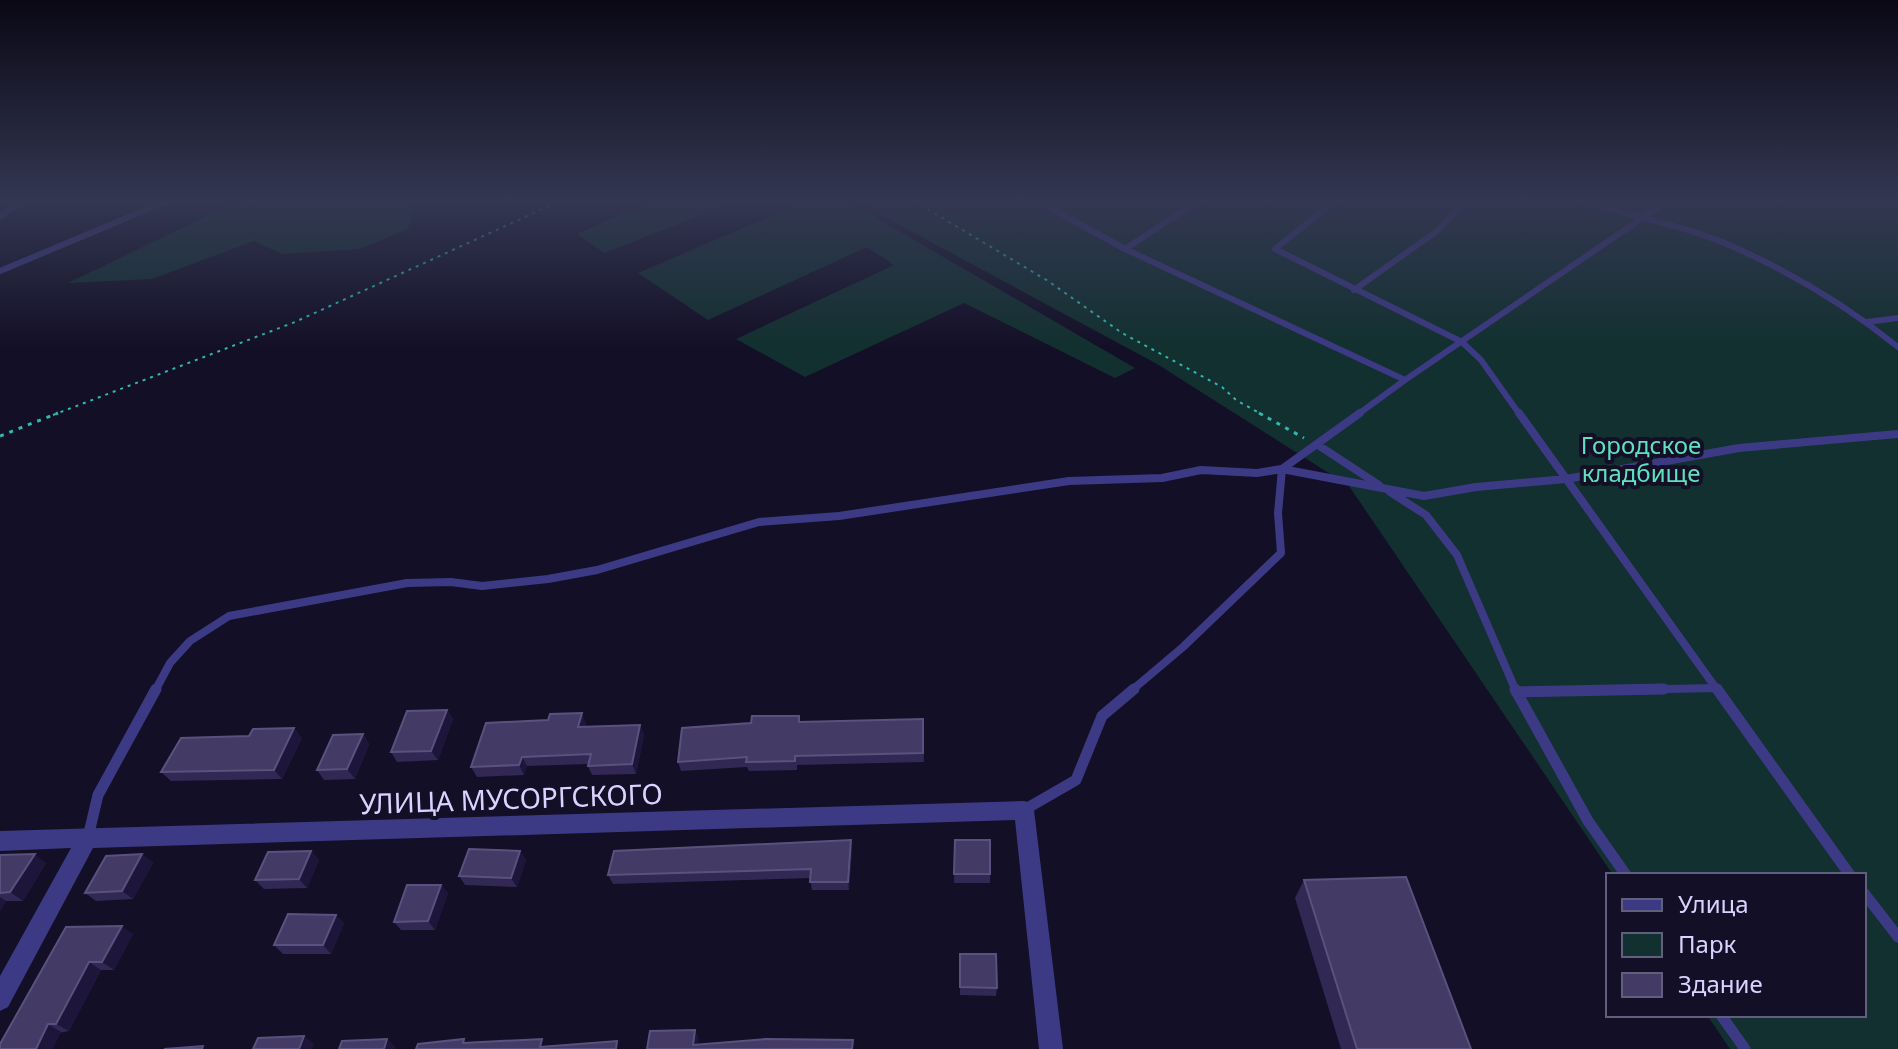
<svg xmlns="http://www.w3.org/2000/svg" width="1898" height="1049" viewBox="0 0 1898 1049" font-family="'Noto Sans',sans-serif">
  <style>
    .green { fill: #12302f }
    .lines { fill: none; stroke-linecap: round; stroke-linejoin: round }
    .path-far1 { stroke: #2fb8b0; stroke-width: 2; stroke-dasharray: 3 5; stroke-linecap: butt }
    .path { stroke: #2fb8b0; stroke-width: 3; stroke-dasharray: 4 6; stroke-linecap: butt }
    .lane-far2 { stroke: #3d3a85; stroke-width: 6 }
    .lane-far1 { stroke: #3d3a85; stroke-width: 8 }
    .lane { stroke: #3d3a85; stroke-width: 11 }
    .street { fill: #3d3a85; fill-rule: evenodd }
    .wall { fill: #312854 }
    .shaded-wall { fill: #1d163a }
    .building { fill: #433a66; stroke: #5a527e; stroke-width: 2 }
    .labels { text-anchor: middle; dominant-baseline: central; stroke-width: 8; stroke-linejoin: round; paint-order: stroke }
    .park-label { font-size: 24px; fill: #5fe0c0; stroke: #130f26 }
    .near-street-label { font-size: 28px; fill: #d9d4ff; stroke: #130f26 }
  </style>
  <rect width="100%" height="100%" fill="#130f26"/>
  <path class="green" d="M 238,201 L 416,201 L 408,229 L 359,249 L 282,254 L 254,241 L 152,279 L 68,283 Z
    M 650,201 L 737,201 L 604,253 L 577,234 Z
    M 789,201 L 847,201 L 1135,368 L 1115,378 L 964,303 L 805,377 L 736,339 L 894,265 L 867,247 L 708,320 L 638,273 L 794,206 Z
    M 855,201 L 1898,201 L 1898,1049 L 1730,1049 L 1707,1015 L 1864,1015 L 1864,875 L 1613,875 L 1349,486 L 1157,364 Z"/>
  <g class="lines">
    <path class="path-far1" d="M 914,201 L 1048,281 L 1122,333 L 1222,387 L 1236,400 L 1263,415
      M 53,415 L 295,322 L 560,201"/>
    <path class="path" d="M 1259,413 L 1304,438
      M 0,436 L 58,413"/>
    <path class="lane-far2" d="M 1038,201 L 1125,249 L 1405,380 L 1667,201
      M 1335,201 L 1275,249 L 1462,342 L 1481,360 L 1520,415
      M 1581,201 C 1627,215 1686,226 1729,245 C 1789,271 1847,306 1898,347
      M 1125,249 L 1198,201
      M 0,271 L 167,201
      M 1354,290 L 1437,231 L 1465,201
      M 1867,322 L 1898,318
      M 1357,415 L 1405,380"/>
    <path class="lane-far1" d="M 1519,413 L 1718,691
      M 1318,445 L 1379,485
      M 1390,492 L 1426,515 L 1457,555 L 1516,691
      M 155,691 L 170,663 L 190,641 L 229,616 L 407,583 L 451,582 L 482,586 L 548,579 L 597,570 L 759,522 L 839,516 L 1069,481 L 1162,478 L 1201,470 L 1257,473 L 1282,469 L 1360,413
      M 1131,691 L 1183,647 L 1281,553 L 1278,513 L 1282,469 L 1424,496 L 1476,487 L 1566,479 L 1739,448 L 1898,434
      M 1563,691 L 1718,688"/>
    <path class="lane" d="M 1515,689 L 1588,821 L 1626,875
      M 1717,689 L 1850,875
      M 1516,692 L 1664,689
      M 1024,810 L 1076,780 L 1102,716 L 1134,689
      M 88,837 L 98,795 L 156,689
      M 1864,893 L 1898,937
      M 1721,1015 L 1745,1049"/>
    <path class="street" d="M 15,201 L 27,202 L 0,220 L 0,212 Z
      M 1024,801 L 1031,803 L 1034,810 L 1063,1049 L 1039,1049 L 1015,820 L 93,848 L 8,1007 L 0,1011 L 0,976 L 71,848 L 0,851 L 0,831 Z"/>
  </g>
  <path class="wall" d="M 447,710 L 453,719 L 438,760 L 397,762 L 391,752 Z
    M 923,719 L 924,762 L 797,765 L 797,770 L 749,771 L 747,767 L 681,771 L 678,762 L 800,722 Z
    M 586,723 L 585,727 L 640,725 L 644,735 L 636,774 L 592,775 L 588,766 L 589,764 L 527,766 L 524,775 L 477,777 L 471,767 Z
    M 363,734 L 369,744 L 355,779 L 324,780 L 317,770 Z
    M 302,738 L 282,779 L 171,781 L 161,772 Z
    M 955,840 L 990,874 L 990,883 L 954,883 Z
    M 852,849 L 849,890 L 812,890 L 810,878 L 613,884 L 608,875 Z
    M 311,851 L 319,860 L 307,888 L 264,889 L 255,880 Z
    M 520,851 L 526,860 L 517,887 L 465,885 L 459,876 Z
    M 142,854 L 153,863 L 133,899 L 96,901 L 85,893 Z
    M 0,855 L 46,863 L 23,901 L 6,901 L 0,911 Z
    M 1304,880 L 1471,1049 L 1341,1049 L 1295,898 Z
    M 441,885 L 448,893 L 435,930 L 401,930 L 394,922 Z
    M 344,923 L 331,954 L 283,954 L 274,945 Z
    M 66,927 L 133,934 L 114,970 L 101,970 L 69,1031 L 1,1044 Z
    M 960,954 L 997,988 L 996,996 L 960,995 Z"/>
  <path class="shaded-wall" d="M 447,710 L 453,719 L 438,760 L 431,751 Z
    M 582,713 L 586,723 L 582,737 L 578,727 Z
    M 640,725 L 644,735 L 636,774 L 632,764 Z
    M 294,728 L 302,738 L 282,779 L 274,770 Z
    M 363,734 L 369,744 L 355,779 L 347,769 Z
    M 522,757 L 527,766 L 524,775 L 519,765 Z
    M 851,840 L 852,849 L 849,890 L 848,882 Z
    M 311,851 L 319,860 L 307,888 L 299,879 Z
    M 520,851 L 526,860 L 517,887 L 511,878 Z
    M 35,854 L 46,863 L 23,901 L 10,892 Z
    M 142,854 L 153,863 L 133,899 L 122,891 Z
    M 441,885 L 448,893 L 435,930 L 428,921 Z
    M 0,897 L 6,901 L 0,911 Z
    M 336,915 L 344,923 L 331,954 L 323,945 Z
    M 122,926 L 133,934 L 114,970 L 102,962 Z
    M 89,962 L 101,970 L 69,1031 L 56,1024 Z
    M 48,1024 L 61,1032 L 53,1049 L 36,1049 Z
    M 695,1030 L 699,1038 L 697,1049 L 693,1045 Z
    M 304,1036 L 314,1044 L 312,1049 L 299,1049 Z
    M 387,1039 L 395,1046 L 395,1049 L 384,1049 Z"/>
  <path class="building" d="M 447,710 L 431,751 L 391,752 L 407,711 Z
    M 582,713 L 578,727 L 640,725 L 632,764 L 588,766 L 591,754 L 522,757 L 519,765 L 471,767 L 486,723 L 548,720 L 550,714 Z
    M 752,716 L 799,716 L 799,722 L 923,719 L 923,753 L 795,756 L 795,761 L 746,762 L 747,757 L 678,762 L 682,728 L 751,723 Z
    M 294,728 L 274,770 L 161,772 L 181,738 L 249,736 L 253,729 Z
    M 363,734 L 347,769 L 317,770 L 333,735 Z
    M 851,840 L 848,882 L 810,882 L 811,869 L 608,875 L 614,851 Z
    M 955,840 L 990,840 L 990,874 L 954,874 Z
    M 469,849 L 520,851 L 511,878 L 459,876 Z
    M 311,851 L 299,879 L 255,880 L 268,852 Z
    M 35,854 L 10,892 L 0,893 L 0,855 Z
    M 142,854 L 122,891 L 85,893 L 106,856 Z
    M 1406,877 L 1471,1049 L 1357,1049 L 1304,880 Z
    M 407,885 L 441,885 L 428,921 L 394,922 Z
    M 288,914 L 336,915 L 323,945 L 274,945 Z
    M 122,926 L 102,962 L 89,962 L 56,1024 L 48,1024 L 36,1049 L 0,1049 L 0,1044 L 66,927 Z
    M 960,954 L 996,954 L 997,988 L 960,987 Z
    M 695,1030 L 693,1045 L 766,1039 L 853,1040 L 852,1049 L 647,1049 L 650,1031 Z
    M 304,1036 L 299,1049 L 253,1049 L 258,1038 Z
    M 387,1039 L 384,1049 L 339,1049 L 342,1041 Z
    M 464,1039 L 463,1043 L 542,1039 L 540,1047 L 617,1041 L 616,1049 L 416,1049 L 418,1044 Z
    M 203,1046 L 202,1049 L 164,1049 Z"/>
  <linearGradient id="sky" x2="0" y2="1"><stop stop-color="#0a0815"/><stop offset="0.58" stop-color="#333752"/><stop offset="1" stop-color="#333752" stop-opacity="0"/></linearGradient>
  <rect width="1898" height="348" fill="url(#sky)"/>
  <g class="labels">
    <g class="park-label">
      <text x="1641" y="444">Городское<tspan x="1641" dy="28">кладбище</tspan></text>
    </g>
    <g class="near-street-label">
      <text transform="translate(511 798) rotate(-2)">УЛИЦА МУСОРГСКОГО</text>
    </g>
  </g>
  <rect x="1606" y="873" width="260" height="144" fill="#130f26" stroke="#625e7d" stroke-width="2"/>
  <rect x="1622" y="899" width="40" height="12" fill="#3d3a85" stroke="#625e7d" stroke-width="2"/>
  <text x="1678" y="913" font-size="24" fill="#d9d4ff">Улица</text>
  <rect x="1622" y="933" width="40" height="24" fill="#12302f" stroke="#625e7d" stroke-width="2"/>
  <text x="1678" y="953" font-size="24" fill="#d9d4ff">Парк</text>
  <rect x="1622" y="973" width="40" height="24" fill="#433a66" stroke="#625e7d" stroke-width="2"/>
  <text x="1678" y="993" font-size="24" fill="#d9d4ff">Здание</text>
</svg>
